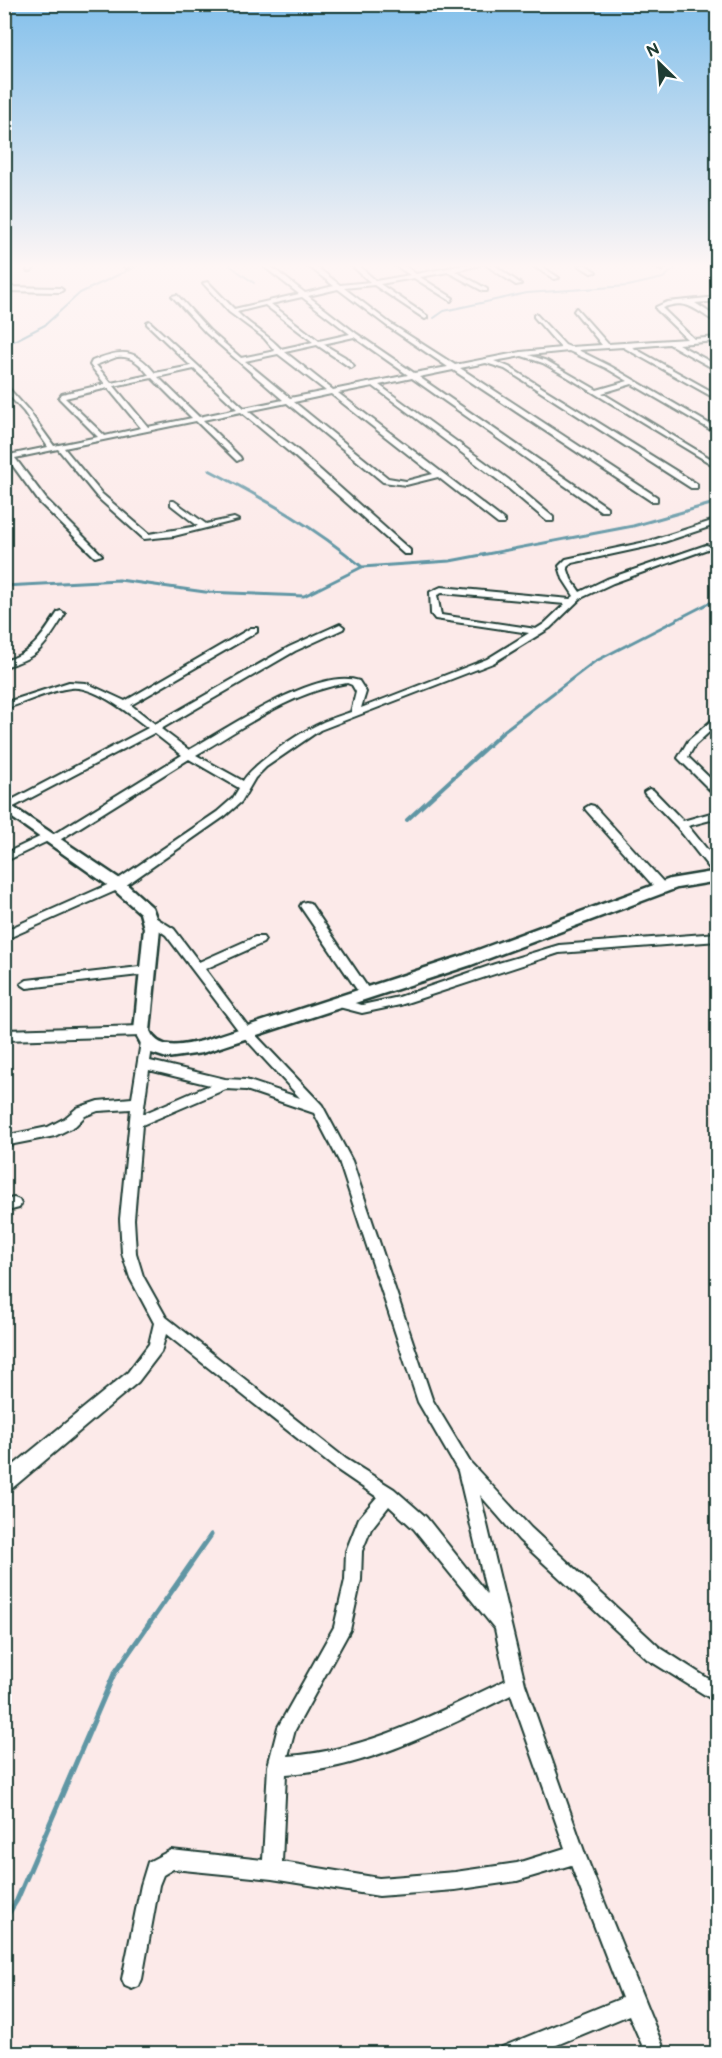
<svg xmlns="http://www.w3.org/2000/svg" width="722" height="2058" viewBox="0 0 722 2058" font-family="'Balsamiq Sans',sans-serif">
  <style>
    .lines { fill: none; stroke-linecap: round; stroke-linejoin: round }
    .stream-far3 { stroke: #6196a4; stroke-width: 2 }
    .stream-far2 { stroke: #6196a4; stroke-width: 3 }
    .stream-far1 { stroke: #6196a4; stroke-width: 4 }
    .stream { stroke: #6196a4; stroke-width: 5 }
    .street-casing { stroke: #1f3d34; stroke-width: 4 }
    .secondary-casing { stroke: #1f3d34; stroke-width: 5 }
    .street { fill: #fff; fill-rule: evenodd }
    .secondary { fill: #fff; fill-rule: evenodd }
  </style>
  <rect width="100%" height="100%" fill="#fceae9"/>
  <filter id="ink" filterUnits="userSpaceOnUse"><feTurbulence type="fractalNoise" baseFrequency=".0167" numOctaves="2"/><feDisplacementMap in="SourceGraphic" scale="12" xChannelSelector="R" yChannelSelector="G"/><feConvolveMatrix kernelMatrix="1 2 1 2 8 2 1 2 1" color-interpolation-filters="sRGB"/></filter>
  <g filter="url(#ink)">
    <g class="lines">
      <path class="stream-far3" d="M 229,265 L 254,283
        M 434,318 L 444,311 L 527,293 L 628,286 L 663,278 L 679,265
        M 4,346 L 45,325 L 80,293 L 139,265"/>
      <path class="stream-far2" d="M 209,470 C 263,498 315,527 362,567
        M 4,586 L 119,580 L 205,592 L 304,596 L 362,567 L 450,561 L 633,526 L 718,502
        M 501,733 L 594,662 L 707,604 L 718,601"/>
      <path class="stream-far1" d="M 407,820 L 503,732"/>
      <path class="stream" d="M 4,1921 L 17,1900 L 114,1674 L 211,1535"/>
      <g class="street-casing">
        <path id="street" d="M 30,265 L 37,265 L 31,271 L 27,271 Z
          M 122,265 L 129,265 L 129,266 L 126,268 Z
          M 262,265 L 269,265 L 305,293 L 334,286 L 307,265 L 314,265 L 340,285 L 370,282 L 351,265 L 358,265 L 376,281 L 410,275 L 395,265 L 403,265 L 416,274 L 464,265 L 480,265 L 455,271 L 487,289 L 487,291 L 483,291 L 448,272 L 420,277 L 453,298 L 451,301 L 414,278 L 380,284 L 427,316 L 427,318 L 425,319 L 374,285 L 344,288 L 391,324 L 455,365 L 521,352 L 561,348 L 534,317 L 534,315 L 536,314 L 565,345 L 570,347 L 602,345 L 574,311 L 576,308 L 608,344 L 687,339 L 656,309 L 656,307 L 667,302 L 718,297 L 718,301 L 695,303 L 718,318 L 718,323 C 696,312 689,297 662,308 L 694,339 L 718,337 L 718,341 L 678,344 L 718,366 L 718,371 L 669,344 L 632,347 L 718,395 L 718,400 L 623,347 L 578,350 L 610,366 L 718,429 L 718,434 L 632,384 L 602,393 L 718,463 L 718,468 L 566,376 L 543,363 L 522,356 L 494,361 L 509,367 L 697,484 L 697,488 L 691,488 L 505,369 L 486,363 L 460,368 L 657,497 L 657,501 L 651,501 L 453,370 L 419,377 L 607,507 L 607,511 L 601,511 L 412,378 L 379,385 L 508,479 L 553,517 L 553,521 L 547,521 L 502,483 L 373,386 L 338,393 L 504,520 L 504,524 L 498,524 L 438,477 L 406,485 L 383,482 L 287,403 L 248,411 L 300,452 L 410,550 L 410,554 L 404,554 L 294,456 L 241,412 L 203,420 L 240,457 L 241,459 L 237,461 L 196,421 L 64,448 L 102,494 L 149,534 L 198,526 L 171,505 L 171,501 L 174,501 L 206,524 L 234,518 L 238,520 L 174,536 L 144,539 L 97,497 L 58,449 L 15,458 L 46,499 L 102,555 L 95,557 L 40,503 L 8,459 L 4,460 L 4,456 L 48,447 L 24,412 L 4,390 L 4,383 L 28,410 L 54,446 L 98,437 L 59,398 L 62,394 L 105,384 L 90,365 L 92,361 C 121,349 135,348 155,373 L 191,366 L 147,324 L 147,322 L 149,321 L 244,408 L 283,400 L 206,333 L 172,296 L 177,295 L 210,331 L 241,358 L 275,351 L 264,338 L 229,312 L 203,283 L 208,282 L 234,309 L 299,294 ZM 338,289 L 387,326 L 448,367 L 414,373 L 357,334 L 308,296 ZM 302,297 L 350,334 L 319,341 L 271,304 ZM 265,305 L 313,342 L 281,349 C 267,334 250,326 237,312 ZM 354,337 L 408,375 L 333,390 L 285,352 L 317,345 L 351,368 L 354,366 L 345,357 L 323,344 ZM 569,351 L 606,368 L 628,381 L 597,390 L 547,361 L 529,355 ZM 278,354 L 326,391 L 290,398 L 245,361 ZM 117,357 C 132,355 140,364 149,375 L 111,383 L 96,365 ZM 194,369 L 237,409 L 199,417 L 158,377 ZM 152,378 L 192,418 L 148,427 L 114,386 ZM 108,388 L 141,428 L 105,436 L 65,398 ZM 331,394 L 433,474 L 406,481 L 388,478 L 294,402 Z
          M 486,265 L 494,265 L 521,284 L 516,285 Z
          M 532,265 L 540,265 L 559,278 L 554,279 Z
          M 578,265 L 586,265 L 596,272 L 591,273 Z
          M 648,265 L 659,265 L 665,268 L 662,270 Z
          M 4,287 L 60,288 L 63,290 L 60,292 L 4,291 Z
          M 718,519 L 718,524 L 655,545 L 572,563 L 567,567 L 571,579 L 580,592 L 607,579 L 706,545 L 713,547 L 613,583 L 581,598 L 550,628 L 493,663 L 320,730 L 266,767 L 255,778 L 241,802 L 225,816 L 122,888 L 4,940 L 4,931 L 114,882 L 217,812 L 233,798 L 239,788 L 189,759 L 58,841 L 50,840 L 4,862 L 4,854 L 46,834 L 54,834 L 182,755 L 154,733 L 4,812 L 4,804 L 148,728 C 131,715 94,685 71,688 C 50,690 25,703 4,709 L 4,703 L 69,682 L 86,683 L 125,701 L 251,628 L 257,628 L 257,632 L 131,705 L 155,724 L 289,647 L 340,624 L 344,627 L 343,629 L 295,651 L 161,729 L 189,750 C 226,729 318,666 359,681 L 366,692 L 361,708 L 487,659 L 529,633 L 435,619 L 431,614 L 430,592 L 441,587 L 570,599 L 574,596 L 563,579 L 559,566 L 566,559 L 650,541 ZM 442,593 L 565,604 L 544,624 L 536,629 L 441,615 L 437,595 ZM 347,683 L 352,685 L 356,692 L 351,712 C 339,716 326,720 315,726 C 297,734 252,765 243,781 L 196,755 C 244,727 291,692 347,683 Z
          M 61,611 L 65,614 C 46,644 41,657 4,667 L 4,661 C 32,654 43,635 58,612 Z
          M 4,628 L 8,629 L 8,633 L 4,634 Z
          M 718,715 L 718,724 L 695,745 L 688,757 L 718,786 L 718,795 L 714,794 L 678,758 L 688,741 Z
          M 649,789 L 653,790 L 683,821 L 718,811 L 718,818 L 688,826 L 718,863 L 718,875 L 714,874 L 677,827 L 645,794 L 644,792 Z
          M 590,805 L 594,806 L 665,884 L 666,887 L 665,890 L 657,890 L 586,810 L 585,808 Z
          M 306,902 L 310,903 L 370,991 L 372,994 L 370,997 L 362,997 L 302,909 L 300,906 L 302,903 Z
          M 150,914 L 174,929 L 199,962 L 255,937 L 263,937 L 265,940 L 263,943 L 205,969 L 250,1029 L 322,1105 L 352,1161 L 432,1399 L 470,1462 L 531,1528 L 659,1647 L 718,1685 L 718,1703 L 647,1659 L 519,1540 L 480,1495 L 525,1684 L 585,1854 L 666,2054 L 646,2054 L 629,2015 L 535,2054 L 499,2054 L 502,2047 L 622,1998 L 571,1865 L 517,1881 L 455,1890 L 379,1896 L 272,1879 L 173,1869 L 163,1875 L 159,1885 L 142,1979 L 139,1986 L 132,1989 L 125,1986 L 122,1979 L 141,1885 L 148,1862 L 171,1850 L 263,1860 L 268,1766 L 278,1727 L 334,1627 L 345,1580 L 346,1551 L 359,1518 L 377,1497 L 336,1469 L 166,1334 L 161,1352 L 138,1382 L 10,1490 L 4,1492 L 4,1473 L 128,1372 L 149,1344 L 154,1323 L 130,1278 L 122,1253 L 120,1219 L 131,1109 L 98,1111 L 85,1116 L 75,1126 L 55,1136 L 4,1146 L 4,1136 L 48,1127 L 65,1118 L 77,1108 L 98,1101 L 132,1098 L 141,1042 L 143,1039 L 151,1039 L 153,1042 L 150,1061 L 225,1079 L 246,1080 L 300,1098 L 242,1035 L 166,935 L 146,921 L 144,918 L 146,915 ZM 149,1070 L 210,1085 L 143,1114 ZM 226,1089 L 246,1090 L 314,1113 L 339,1161 L 418,1402 L 458,1471 L 487,1594 L 426,1517 L 394,1489 L 346,1459 L 166,1317 L 143,1276 L 136,1253 L 134,1219 L 142,1125 ZM 389,1506 L 414,1529 L 495,1629 L 506,1680 C 437,1713 367,1751 288,1756 L 295,1730 L 350,1630 L 361,1580 L 362,1551 L 371,1529 ZM 511,1695 L 565,1848 L 517,1863 L 455,1872 L 379,1878 L 282,1862 L 286,1774 C 366,1769 440,1730 511,1695 Z
          M 718,933 L 718,941 L 559,953 L 400,1005 L 362,1013 L 335,1006 L 333,1003 L 339,999 L 362,1005 L 399,997 L 495,964 L 559,945 Z
          M 148,966 L 154,970 L 148,974 L 27,988 L 21,984 L 27,980 Z
          M 142,1026 L 146,1028 L 148,1031 L 146,1034 L 142,1036 L 4,1040 L 4,1030 Z
          M 14,1198 L 19,1200 L 21,1204 L 19,1208 L 4,1212 L 4,1200 Z"/>
      </g>
      <g class="secondary-casing">
        <path id="secondary" d="M 4,801 L 123,881 L 152,907 L 160,928 L 150,1031 C 159,1052 184,1045 202,1041 L 459,957 L 670,879 L 718,871 L 718,881 L 677,888 L 471,965 L 202,1053 L 167,1058 L 145,1051 L 134,1031 L 144,928 L 140,913 L 113,889 L 4,812 Z"/>
      </g>
      <use href="#street" class="street"/>
      <use href="#secondary" class="secondary"/>
    </g>
  </g>
  <linearGradient id="sky" x2="0" y2="1"><stop stop-color="#83c0eb"/><stop offset="0.48" stop-color="#fef6f5"/><stop offset="1" stop-color="#fef6f5" stop-opacity="0"/></linearGradient>
  <rect width="722" height="554" fill="url(#sky)"/>
  <rect width="722" height="2058" fill="none" stroke="#fff" stroke-width="24"/>
  <rect x="12" y="12" width="698" height="2034" fill="none" stroke="#1f3d34" stroke-width="2" filter="url(#ink)"/>
  <g transform="translate(659 63) rotate(335)" stroke="#ffffff" stroke-width="4.5" paint-order="stroke">
  <path d="M0-4.5L10 22L0 15L-10 22Z" fill="#1f3d34"/>
  <text y="-9" font-size="16" font-weight="bold" text-anchor="middle" fill="#1f3d34">N</text>
  </g>
</svg>
